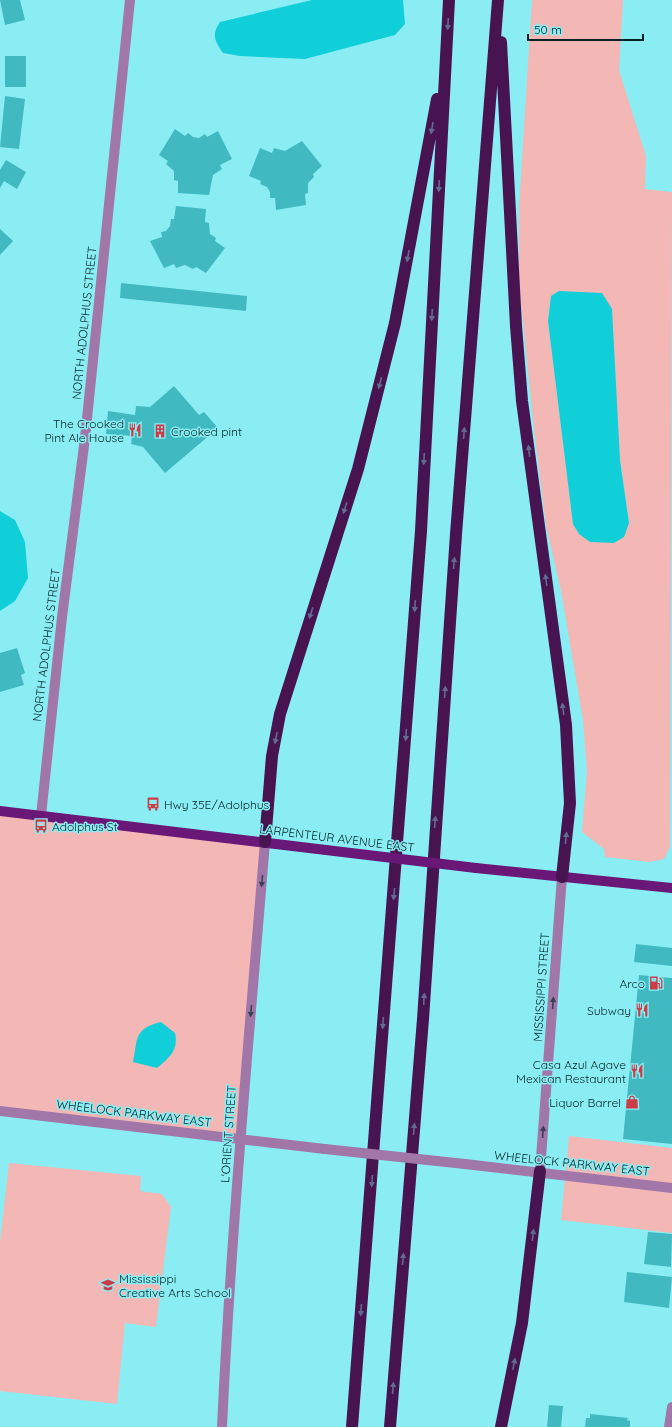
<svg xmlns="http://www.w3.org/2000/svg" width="672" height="1427" viewBox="0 0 672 1427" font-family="Quicksand,sans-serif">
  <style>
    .green { fill: #f3b7b5; fill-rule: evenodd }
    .water { fill: #10cfd9 }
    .building { fill: #41b9c1 }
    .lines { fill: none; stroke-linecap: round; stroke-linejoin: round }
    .minor { stroke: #a077a8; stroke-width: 10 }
    .major { stroke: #6a1878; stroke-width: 10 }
    .highway { stroke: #471451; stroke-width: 12 }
    .minor-bridge { stroke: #a077a8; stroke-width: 10 }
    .major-bridge { stroke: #6a1878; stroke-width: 10 }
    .oneway { fill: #626b92 }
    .oneway2 { fill: #394053 }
    .labels { text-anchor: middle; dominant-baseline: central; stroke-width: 3; stroke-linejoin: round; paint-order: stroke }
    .street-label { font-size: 12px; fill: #022325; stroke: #8bedf4 }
    .poi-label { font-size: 12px; fill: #022325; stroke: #8bedf4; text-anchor: end }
  </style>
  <rect width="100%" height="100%" fill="#8bedf4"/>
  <path class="green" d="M 532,0 L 623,0 L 619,70 L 646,156 L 645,189 L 672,192 L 670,847 L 664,859 L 650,862 L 605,857 L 604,849 L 582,832 L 587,771 L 583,720 L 561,591 L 546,526 L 534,429 L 519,283 L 519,207 ZM 551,296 L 620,460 L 629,523 L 579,534 L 573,524 L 548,321 Z
    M 0,811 L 265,842 L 240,1139 L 0,1111 Z
    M 569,1136 L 672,1148 L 672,1233 L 561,1220 Z
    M 9,1163 L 141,1176 L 140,1191 L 162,1194 L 171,1207 L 156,1327 L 125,1323 L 117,1404 L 0,1391 L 0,1242 Z"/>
  <path class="water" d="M 312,0 L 403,0 L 405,24 L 395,35 L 305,59 L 240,56 L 223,53 C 215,41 211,35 220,22 Z
    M 559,291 L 602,293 L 612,309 L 620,460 L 629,523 L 624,537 L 614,543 L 590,542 L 579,534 L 573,524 L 548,321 L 551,296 Z
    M 0,511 L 15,520 L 25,542 L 28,578 L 15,601 L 0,611 Z
    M 161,1022 L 175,1033 C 179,1050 169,1058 157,1068 L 133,1062 C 138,1039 133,1029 161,1022 Z"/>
  <path class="building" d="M 0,0 L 20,0 L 25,20 L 5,25 Z
    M 5,56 L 26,56 L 26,87 L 5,87 Z
    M 5,96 L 25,99 L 19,149 L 0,147 Z
    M 175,129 L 185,136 L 188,133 L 193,137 L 199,138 L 205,134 L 207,137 L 218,131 L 232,159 L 220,165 L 222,169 L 213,175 L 209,195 L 178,193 L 178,181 L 174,180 L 174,171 L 166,164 L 168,161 L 159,155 Z
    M 302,141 L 322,166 L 313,174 L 314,177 L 308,183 L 308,193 L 305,194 L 306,205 L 276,210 L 275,198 L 270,198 L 270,192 L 267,187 L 260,184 L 261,181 L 249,176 L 260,148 L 272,153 L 274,148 L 285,151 Z
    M 6,160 L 26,172 L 17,189 L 4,181 L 0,188 L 0,170 Z
    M 176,206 L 206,209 L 205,222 L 209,223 L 210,234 L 216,238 L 215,241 L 225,248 L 206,273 L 196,267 L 193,269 L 185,265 L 176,268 L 174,264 L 164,268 L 150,241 L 162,237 L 161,232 L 166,231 L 170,226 L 171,219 L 174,219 Z
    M 0,229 L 13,241 L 0,255 Z
    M 121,283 L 247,296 L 246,311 L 120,298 Z
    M 174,386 L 199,415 L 204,412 L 218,428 L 165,473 L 143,447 L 131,444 L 132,436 L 106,434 L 108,411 L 135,415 L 136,406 L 150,407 Z
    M 17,648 L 25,673 L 21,675 L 24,685 L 0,692 L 0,653 Z
    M 636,944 L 672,948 L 672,966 L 634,962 Z
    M 639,975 L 672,978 L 672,1144 L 623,1139 Z
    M 648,1232 L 672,1234 L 671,1267 L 644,1264 Z
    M 627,1272 L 672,1277 L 669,1308 L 624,1302 Z
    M 549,1405 L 563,1406 L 561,1427 L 547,1427 Z
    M 590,1414 L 628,1418 L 627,1420 L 630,1421 L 630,1427 L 585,1427 L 586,1418 L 590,1418 Z"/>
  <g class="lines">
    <path class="minor" d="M 41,816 L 62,617 L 85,438 L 130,0
      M 0,1111 L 325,1149
      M 465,1164 L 672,1188
      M 540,1171 L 562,877
      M 222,1427 C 231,1232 249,1037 265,842
      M 669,1427 L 672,1407"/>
    <path class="major" d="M 0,811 L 326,850
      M 476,868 L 672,888"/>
    <path class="highway" d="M 501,42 L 516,326 L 522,401 L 566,725 L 570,803 L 562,877
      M 265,842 L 272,756 L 280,714 L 358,469 L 395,323 L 437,99
      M 352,1427 L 421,531 L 449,0
      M 390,1427 L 423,1019 L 456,534 L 498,0
      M 501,1427 L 522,1323 L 540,1171"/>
    <path class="minor-bridge" d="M 325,1149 L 465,1164"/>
    <path class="major-bridge" d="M 326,850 L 476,868"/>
  </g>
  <defs><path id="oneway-solid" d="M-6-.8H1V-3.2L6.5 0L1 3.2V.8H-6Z"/></defs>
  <g class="oneway">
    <use href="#oneway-solid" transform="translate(448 24) rotate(94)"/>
    <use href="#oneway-solid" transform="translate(432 128) rotate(100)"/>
    <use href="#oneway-solid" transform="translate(439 186) rotate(93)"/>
    <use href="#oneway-solid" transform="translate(408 256) rotate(101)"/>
    <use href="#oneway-solid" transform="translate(432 315) rotate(93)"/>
    <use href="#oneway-solid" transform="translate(380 383) rotate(104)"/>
    <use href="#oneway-solid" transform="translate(464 433) rotate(-86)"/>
    <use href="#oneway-solid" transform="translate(529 451) rotate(-97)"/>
    <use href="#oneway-solid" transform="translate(424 459) rotate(93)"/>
    <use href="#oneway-solid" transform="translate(345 508) rotate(108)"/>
    <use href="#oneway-solid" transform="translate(454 563) rotate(-86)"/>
    <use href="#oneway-solid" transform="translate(546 580) rotate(-98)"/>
    <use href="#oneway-solid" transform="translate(415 606) rotate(94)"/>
    <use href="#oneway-solid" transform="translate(311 613) rotate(108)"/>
    <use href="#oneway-solid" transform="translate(445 692) rotate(-86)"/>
    <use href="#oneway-solid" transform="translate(563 709) rotate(-98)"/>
    <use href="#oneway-solid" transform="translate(406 735) rotate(94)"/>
    <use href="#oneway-solid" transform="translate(276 738) rotate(101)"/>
    <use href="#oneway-solid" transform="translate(435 822) rotate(-86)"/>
    <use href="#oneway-solid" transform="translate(566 838) rotate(-84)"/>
    <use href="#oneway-solid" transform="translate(394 894) rotate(95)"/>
    <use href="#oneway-solid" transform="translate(424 999) rotate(-87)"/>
    <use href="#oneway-solid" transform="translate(383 1023) rotate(94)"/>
    <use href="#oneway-solid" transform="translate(414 1129) rotate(-85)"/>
    <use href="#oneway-solid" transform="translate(372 1181) rotate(94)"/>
    <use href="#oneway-solid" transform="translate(533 1235) rotate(-83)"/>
    <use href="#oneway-solid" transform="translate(403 1259) rotate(-85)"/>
    <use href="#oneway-solid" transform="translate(361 1310) rotate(95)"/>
    <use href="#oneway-solid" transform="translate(514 1364) rotate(-79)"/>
    <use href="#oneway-solid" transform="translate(393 1388) rotate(-85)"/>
  </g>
  <g class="oneway2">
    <use href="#oneway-solid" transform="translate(262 881) rotate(95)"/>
    <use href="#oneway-solid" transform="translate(553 1003) rotate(-86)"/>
    <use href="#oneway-solid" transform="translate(251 1011) rotate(95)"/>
    <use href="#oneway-solid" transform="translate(543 1132) rotate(-86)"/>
  </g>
  <defs>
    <g id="restaurant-bare" transform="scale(1.08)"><path d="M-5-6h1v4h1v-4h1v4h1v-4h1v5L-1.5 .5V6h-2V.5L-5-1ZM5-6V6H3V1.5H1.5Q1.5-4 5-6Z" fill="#cc3c46" stroke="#8bedf4" stroke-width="2.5" paint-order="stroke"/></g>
    <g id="building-bare" transform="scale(1.08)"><path d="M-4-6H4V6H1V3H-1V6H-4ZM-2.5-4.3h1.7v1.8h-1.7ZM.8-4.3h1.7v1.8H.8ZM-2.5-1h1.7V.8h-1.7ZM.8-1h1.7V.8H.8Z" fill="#cc3c46" stroke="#8bedf4" stroke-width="2.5" paint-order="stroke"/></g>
    <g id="bus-bare" transform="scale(1.08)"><path d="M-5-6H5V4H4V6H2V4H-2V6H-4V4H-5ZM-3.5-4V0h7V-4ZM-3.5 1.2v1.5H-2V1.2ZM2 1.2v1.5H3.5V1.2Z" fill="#cc3c46" stroke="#8bedf4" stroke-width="2.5" paint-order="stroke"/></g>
    <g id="fuel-bare" transform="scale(1.08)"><path d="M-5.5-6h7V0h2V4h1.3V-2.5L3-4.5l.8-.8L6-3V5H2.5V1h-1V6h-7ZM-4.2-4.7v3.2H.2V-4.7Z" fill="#cc3c46" stroke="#8bedf4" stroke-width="2.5" paint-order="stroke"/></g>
    <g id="shop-bare" transform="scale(1.08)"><path d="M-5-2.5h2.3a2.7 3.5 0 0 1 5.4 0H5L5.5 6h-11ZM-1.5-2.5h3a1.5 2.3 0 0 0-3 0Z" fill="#cc3c46" stroke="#8bedf4" stroke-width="2.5" paint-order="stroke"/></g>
    <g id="school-bare" transform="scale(1.08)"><path d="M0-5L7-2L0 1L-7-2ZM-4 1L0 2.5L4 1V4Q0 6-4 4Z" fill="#cc3c46" stroke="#8bedf4" stroke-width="2.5" paint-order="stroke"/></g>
  </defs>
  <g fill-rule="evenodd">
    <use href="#restaurant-bare" x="135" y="430"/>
    <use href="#building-bare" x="160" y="431"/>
    <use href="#bus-bare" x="153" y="804"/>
    <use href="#bus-bare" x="41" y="826"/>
    <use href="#fuel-bare" x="656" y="983"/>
    <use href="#restaurant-bare" x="642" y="1010"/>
    <use href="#restaurant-bare" x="637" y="1071"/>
    <use href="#shop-bare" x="632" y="1102"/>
    <use href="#school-bare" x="108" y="1285"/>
  </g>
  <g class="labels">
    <g class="street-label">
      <text transform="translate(84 323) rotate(-84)">NORTH ADOLPHUS STREET</text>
      <text transform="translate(46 645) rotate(-83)">NORTH ADOLPHUS STREET</text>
      <text transform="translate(337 838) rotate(7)">LARPENTEUR AVENUE EAST</text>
      <text transform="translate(541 987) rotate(-86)">MISSISSIPPI STREET</text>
      <text transform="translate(134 1113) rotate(7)">WHEELOCK PARKWAY EAST</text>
      <text transform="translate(228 1134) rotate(-86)">L'ORIENT STREET</text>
      <text transform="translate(572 1163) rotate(6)">WHEELOCK PARKWAY EAST</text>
    </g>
    <g class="poi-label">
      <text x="124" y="423">The Crooked<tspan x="124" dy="14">Pint Ale House</tspan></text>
      <text x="171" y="431" text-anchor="start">Crooked pint</text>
      <text x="164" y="804" text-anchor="start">Hwy 35E/Adolphus</text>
      <text x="52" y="826" text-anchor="start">Adolphus St</text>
      <text x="645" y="983">Arco</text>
      <text x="631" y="1010">Subway</text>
      <text x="626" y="1064">Casa Azul Agave<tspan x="626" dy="14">Mexican Restaurant</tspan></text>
      <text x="621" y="1102">Liquor Barrel</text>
      <text x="119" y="1278" text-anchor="start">Mississippi<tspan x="119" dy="14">Creative Arts School</tspan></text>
    </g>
  </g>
  <path d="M528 34v6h115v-6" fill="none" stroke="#022325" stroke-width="2"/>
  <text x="534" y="34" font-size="12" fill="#022325" stroke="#8bedf4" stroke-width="3" paint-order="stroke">50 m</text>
</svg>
